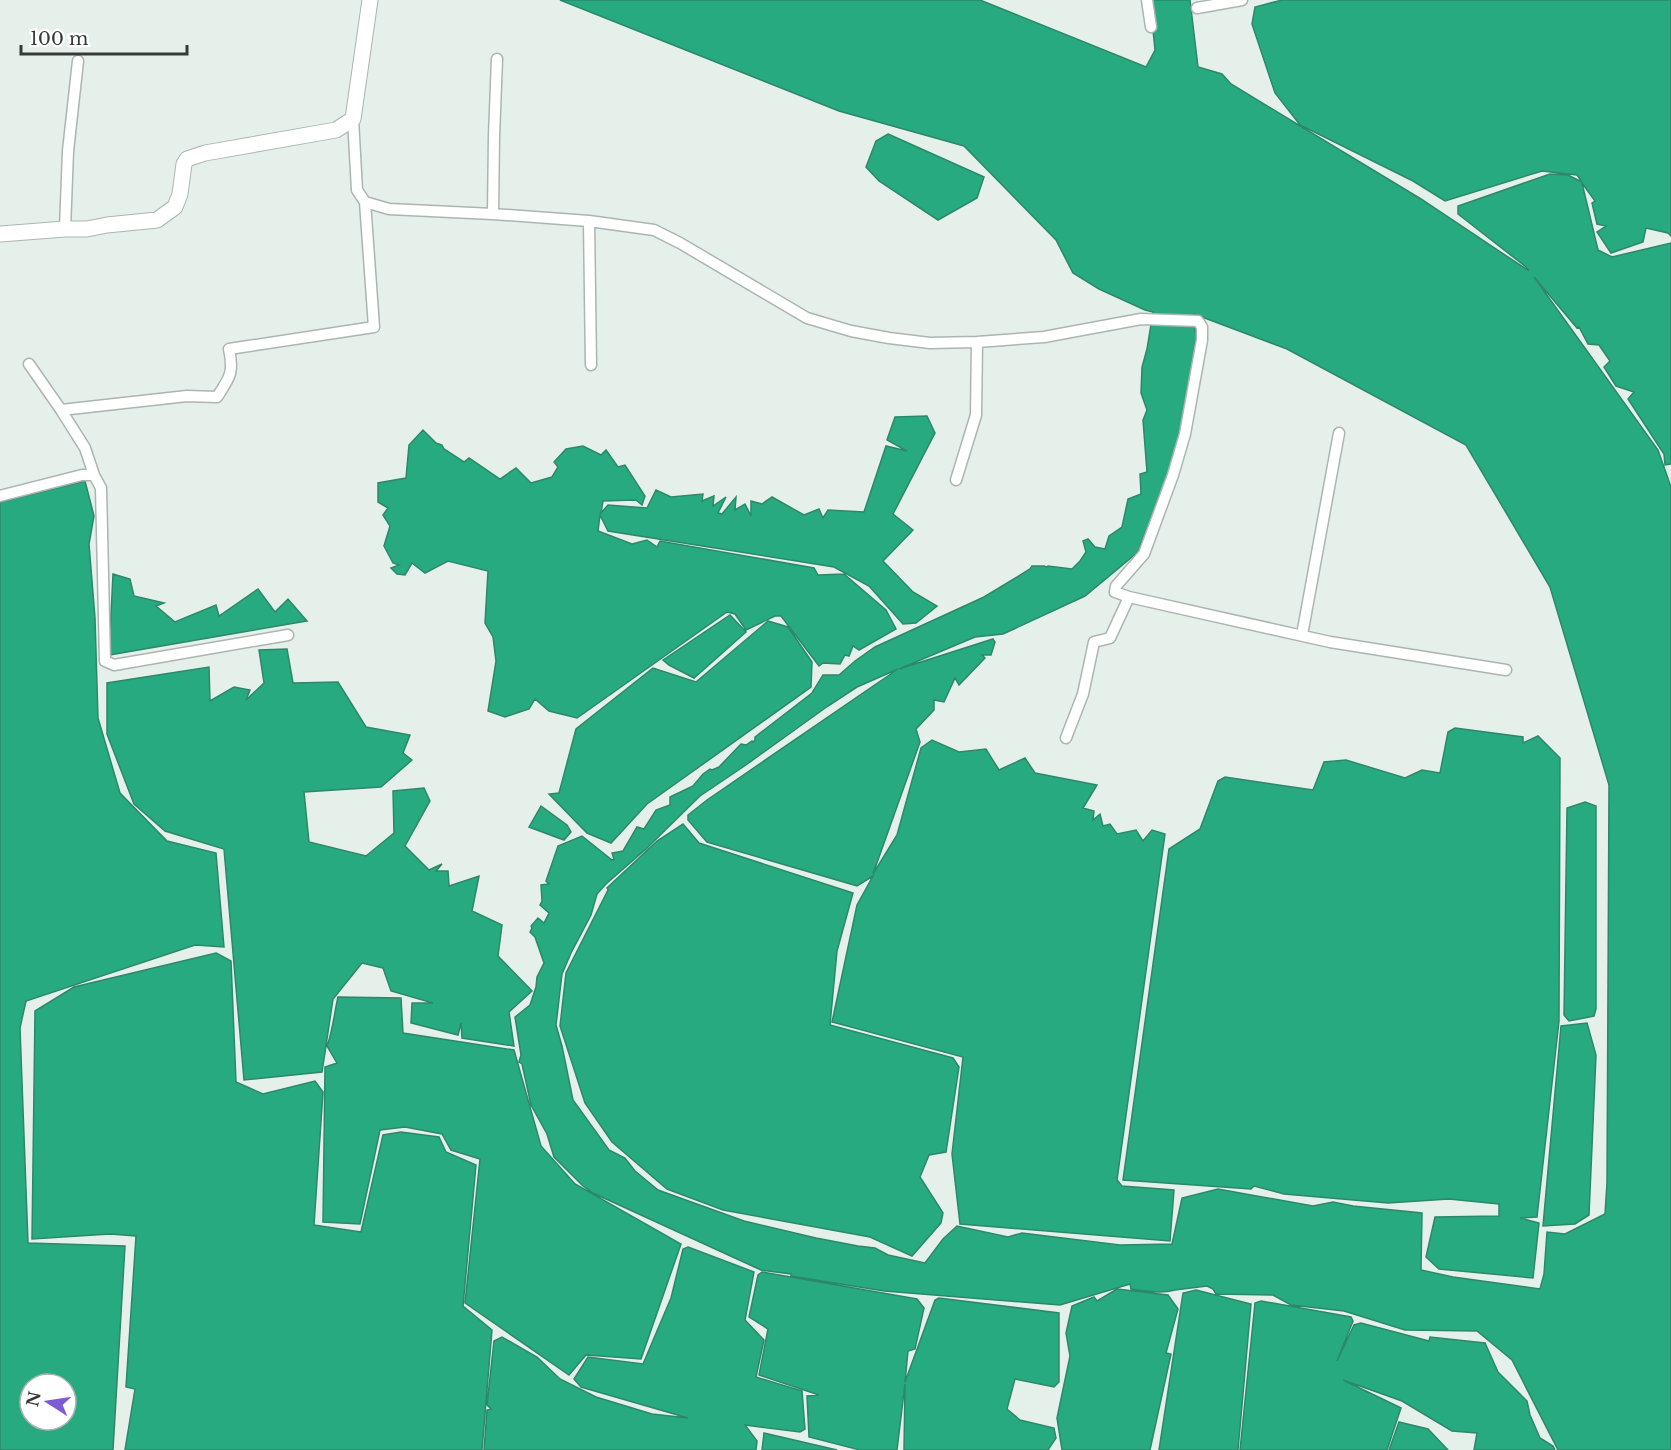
<svg xmlns="http://www.w3.org/2000/svg" width="1671" height="1450" viewBox="0 0 1671 1450" font-family="'Libre Baskerville',serif">
  <style>
    .water { fill: #27aa80; stroke: #2c886a; stroke-width: 1.5; fill-rule: evenodd }
    .lines { fill: none; stroke-linecap: round; stroke-linejoin: round }
    .minor-casing { stroke: #acb5b1; stroke-width: 13 }
    .secondary-casing { stroke: #acb5b1; stroke-width: 17 }
    .minor { stroke: #fff; stroke-width: 10 }
    .secondary { stroke: #fff; stroke-width: 15 }
  </style>
  <rect width="100%" height="100%" fill="#e5f0eb"/>
  <path class="water" d="M 560,0 L 980,0 L 1146,67 L 1155,50 L 1150,0 L 1190,0 L 1198,67 L 1222,74 L 1231,84 L 1421,199 L 1529,271 L 1526,267 L 1458,214 L 1458,206 L 1550,174 L 1568,175 L 1582,182 L 1577,175 L 1542,171 L 1445,201 L 1413,181 L 1300,125 L 1275,93 L 1252,24 L 1255,7 L 1282,0 L 1671,0 L 1671,236 L 1668,233 L 1646,228 L 1643,242 L 1611,253 L 1597,232 L 1606,226 L 1597,224 L 1592,203 L 1595,201 L 1582,183 L 1598,250 L 1612,257 L 1671,243 L 1671,464 L 1665,465 L 1664,454 L 1628,399 L 1634,392 L 1616,386 L 1604,367 L 1610,361 L 1599,345 L 1588,344 L 1579,327 L 1577,328 L 1534,277 L 1658,450 L 1671,487 L 1671,1450 L 1558,1450 L 1512,1360 L 1477,1331 L 1405,1330 L 1344,1311 L 1291,1305 L 1273,1295 L 1216,1294 L 1213,1289 L 1207,1286 L 1175,1290 C 1161,1294 1145,1291 1131,1289 L 1130,1284 L 1060,1305 L 884,1291 L 791,1276 L 791,1274 L 761,1270 L 593,1193 L 583,1186 L 554,1157 L 547,1134 L 531,1105 L 522,1064 L 519,1062 L 521,1055 L 515,1017 L 530,1005 L 536,987 L 537,977 L 544,963 L 535,937 L 530,932 L 532,928 L 531,926 L 538,918 L 544,923 L 549,913 L 540,905 L 542,901 L 541,885 L 549,884 L 546,881 L 558,846 L 582,836 L 612,860 L 614,859 L 612,853 L 623,851 L 637,827 L 644,829 L 656,810 L 670,805 L 670,797 L 693,786 L 703,774 L 710,769 L 712,770 L 719,767 L 741,744 L 746,745 L 752,741 L 753,742 L 755,740 L 755,737 L 812,693 L 823,675 L 839,675 L 855,661 L 875,647 L 984,597 L 1030,569 L 1032,566 L 1044,566 L 1047,567 L 1048,566 L 1072,569 L 1080,561 L 1086,552 L 1083,541 L 1088,539 L 1095,547 L 1105,549 L 1109,536 L 1122,527 L 1128,499 L 1141,494 L 1140,474 L 1147,472 L 1143,420 L 1147,410 L 1141,393 L 1142,367 L 1147,349 L 1153,312 L 1145,310 L 1099,289 L 1073,273 L 1056,240 L 964,146 L 839,111 ZM 1194,314 L 1287,349 L 1466,445 L 1550,587 L 1609,785 L 1607,1183 L 1605,1214 L 1565,1234 L 1547,1232 L 1544,1274 L 1540,1289 L 1453,1277 L 1421,1270 L 1422,1213 L 1353,1206 L 1333,1202 L 1313,1206 L 1218,1189 L 1182,1198 L 1172,1244 L 1120,1245 L 1022,1233 L 1008,1237 L 957,1226 L 943,1239 L 925,1263 L 888,1255 L 875,1248 L 858,1246 L 816,1238 L 744,1221 L 658,1190 L 635,1171 L 625,1158 L 609,1150 L 573,1100 L 562,1046 L 556,1025 L 562,974 L 571,953 L 591,915 L 597,894 L 606,884 L 646,849 L 700,796 L 743,767 L 828,706 L 857,687 L 898,669 L 707,800 L 688,815 L 688,820 L 707,842 L 857,886 L 873,876 L 857,905 L 832,1022 L 963,1057 L 952,1154 L 960,1224 L 1170,1241 L 1174,1190 L 1122,1186 L 1117,1180 L 1165,834 L 1152,830 L 1143,841 L 1136,830 L 1117,834 L 1110,824 L 1103,826 L 1100,814 L 1093,820 L 1094,811 L 1083,808 L 1097,785 L 1035,773 L 1025,758 L 999,770 L 986,749 L 959,752 L 932,740 L 921,748 L 897,835 L 873,874 L 920,742 L 916,729 L 934,710 L 934,700 L 944,702 L 955,678 L 959,685 L 985,658 L 982,655 L 991,655 L 995,642 L 993,639 L 899,669 L 975,637 L 1003,634 L 1085,596 L 1138,552 L 1178,448 L 1196,339 Z
    M 888,134 L 984,177 L 977,198 L 938,220 L 879,181 L 866,167 L 876,141 Z
    M 927,416 L 935,433 L 893,514 L 913,530 L 883,561 L 913,592 L 937,606 L 916,623 L 903,624 L 869,586 L 834,567 L 608,531 L 600,515 L 598,531 L 632,544 L 647,540 L 657,547 L 660,541 L 814,568 L 818,575 L 844,574 L 886,610 L 896,629 L 859,650 L 853,646 L 849,656 L 845,655 L 840,664 L 823,663 L 819,666 L 781,616 L 775,616 L 746,630 L 735,614 L 727,612 L 577,718 L 549,711 L 535,699 L 529,709 L 505,717 L 488,711 L 496,661 L 493,637 L 485,623 L 488,571 L 448,561 L 425,573 L 412,563 L 405,575 L 397,574 L 391,568 L 399,565 L 393,563 L 384,546 L 390,526 L 383,515 L 388,508 L 378,502 L 378,483 L 406,478 L 409,445 L 423,430 L 436,443 L 442,445 L 444,449 L 464,462 L 469,458 L 500,479 L 516,468 L 531,483 L 552,477 L 558,467 L 554,462 L 566,449 L 583,446 L 601,455 L 606,450 L 618,467 L 625,465 L 645,496 L 642,505 L 636,500 L 603,501 L 601,513 L 608,505 L 647,508 L 656,490 L 671,497 L 703,494 L 702,501 L 714,496 L 713,506 L 726,497 L 718,513 L 722,514 L 736,497 L 735,510 L 745,504 L 751,516 L 751,501 L 762,504 L 772,497 L 804,515 L 819,509 L 823,518 L 828,510 L 864,512 L 886,446 L 907,451 L 887,440 L 895,417 Z
    M 85,481 L 94,516 L 89,544 L 95,618 L 98,718 L 120,793 L 167,841 L 216,853 L 224,947 L 195,945 L 26,1001 L 20,1028 L 28,1243 L 125,1246 L 113,1450 L 0,1450 L 0,502 ZM 30,1384 L 66,1384 L 66,1420 L 30,1420 Z
    M 113,574 L 130,579 L 134,596 L 164,603 L 156,606 L 175,622 L 216,605 L 219,616 L 258,589 L 275,612 L 288,599 L 307,621 L 109,655 Z
    M 730,615 L 746,632 L 694,678 L 669,665 L 663,660 Z
    M 768,621 L 788,627 L 812,662 L 811,687 L 647,804 L 611,843 L 587,833 L 549,794 L 559,793 L 576,729 L 653,668 L 696,682 Z
    M 287,649 L 293,683 L 338,682 L 366,727 L 410,735 L 403,753 L 412,760 L 381,787 L 304,792 L 309,842 L 366,856 L 394,833 L 393,791 L 424,788 L 430,801 L 405,846 L 429,870 L 442,864 L 436,871 L 448,871 L 449,886 L 479,876 L 472,911 L 502,925 L 498,956 L 532,991 L 509,1012 L 514,1046 L 462,1038 L 461,1023 L 458,1035 L 411,1023 L 412,1003 L 433,1003 L 391,991 L 383,968 L 362,963 L 333,999 L 322,1072 L 244,1080 L 224,849 L 165,831 L 134,804 L 107,734 L 107,683 L 209,667 L 210,701 L 234,687 L 250,690 L 246,700 L 264,683 L 259,650 Z
    M 1455,728 L 1523,737 L 1523,743 L 1538,736 L 1560,758 L 1559,1021 L 1537,1217 L 1520,1218 L 1539,1223 L 1533,1278 L 1439,1269 L 1426,1257 L 1435,1217 L 1499,1216 L 1499,1204 L 1449,1199 L 1388,1203 L 1284,1194 L 1254,1186 L 1251,1189 L 1123,1180 L 1169,849 L 1200,829 L 1218,781 L 1225,777 L 1313,790 L 1324,762 L 1346,760 L 1405,778 L 1422,770 L 1440,773 L 1448,732 Z
    M 1585,802 L 1596,806 L 1596,1009 L 1594,1016 L 1569,1021 L 1564,1015 L 1567,808 Z
    M 541,806 L 567,825 L 571,832 L 564,840 L 529,827 Z
    M 683,824 L 699,843 L 853,893 L 837,951 L 830,1025 L 953,1058 L 959,1067 L 946,1152 L 929,1155 L 920,1177 L 943,1213 L 941,1223 L 912,1256 L 870,1237 L 723,1210 L 667,1189 L 612,1142 L 585,1103 L 560,1026 L 566,973 L 608,890 L 607,888 L 657,841 Z
    M 216,953 L 231,961 L 236,1082 L 263,1094 L 315,1081 L 323,1092 L 314,1225 L 361,1232 L 383,1135 L 401,1132 L 439,1137 L 446,1152 L 476,1165 L 463,1306 L 492,1330 L 482,1450 L 125,1450 L 135,1389 L 126,1387 L 136,1236 L 110,1234 L 32,1239 L 35,1011 L 74,987 Z
    M 338,997 L 401,998 L 403,1033 L 514,1050 L 541,1146 L 575,1184 L 681,1244 L 641,1359 L 586,1355 L 569,1375 L 465,1303 L 480,1159 L 451,1150 L 442,1134 L 405,1127 L 380,1130 L 360,1224 L 323,1222 L 325,1067 L 337,1063 L 327,1046 C 333,1030 334,1014 338,997 Z
    M 1587,1023 L 1596,1055 L 1589,1215 L 1575,1224 L 1543,1226 L 1561,1026 Z
    M 688,1247 L 754,1272 L 745,1320 L 764,1340 L 756,1377 L 802,1391 L 805,1429 L 800,1432 L 745,1425 L 757,1441 L 756,1450 L 484,1450 L 487,1410 L 491,1409 L 487,1405 L 494,1341 L 502,1337 L 537,1357 L 560,1379 L 596,1397 L 652,1414 L 688,1418 L 581,1387 L 574,1379 L 588,1357 L 643,1364 L 671,1298 L 683,1249 Z
    M 762,1272 L 917,1299 L 924,1308 L 915,1349 L 908,1351 L 905,1382 L 935,1300 L 939,1298 L 1059,1313 L 1059,1382 L 1054,1387 L 1015,1379 L 1007,1409 L 1020,1420 L 1054,1428 L 1056,1438 L 1048,1450 L 904,1450 L 905,1384 L 897,1450 L 860,1450 L 809,1437 L 807,1396 L 819,1395 L 759,1375 L 768,1329 L 749,1317 L 758,1275 Z
    M 1117,1289 L 1168,1295 L 1178,1309 L 1166,1353 L 1171,1354 L 1150,1450 L 1062,1450 L 1057,1418 L 1070,1356 L 1066,1333 L 1072,1306 L 1094,1297 L 1097,1301 Z
    M 1196,1290 L 1251,1304 L 1238,1450 L 1159,1450 L 1183,1293 Z
    M 1261,1301 L 1351,1317 L 1353,1321 L 1337,1361 L 1354,1325 L 1361,1323 L 1429,1341 L 1430,1337 L 1485,1343 L 1498,1372 L 1527,1401 L 1530,1415 L 1540,1438 L 1553,1446 L 1555,1450 L 1474,1450 L 1477,1433 L 1452,1431 L 1402,1401 L 1343,1380 L 1401,1408 L 1387,1450 L 1240,1450 L 1255,1303 Z
    M 1399,1422 L 1428,1429 L 1448,1450 L 1389,1450 Z
    M 764,1433 L 837,1450 L 762,1450 Z"/>
  <g class="lines">
    <g class="minor-casing">
      <path id="minor" d="M 1147,0 L 1151,27
        M 1197,8 L 1242,0
        M 353,119 L 357,190 L 365,202 L 389,209 L 493,214 L 589,221 L 654,230 L 680,243 L 807,318 L 851,331 L 889,338 L 930,343 L 977,342 L 1044,337 L 1141,319 L 1198,321 L 1202,327 L 1202,340 L 1185,434 L 1173,475 L 1144,554 L 1116,586 L 1115,592 L 1129,597 L 1330,642 L 1506,670
        M 493,214 L 494,136 L 497,59
        M 589,221 L 591,365
        M 65,229 L 68,151 L 78,61
        M 29,364 L 61,410 L 85,448 L 94,475
        M 61,410 L 187,396 L 217,397 C 230,377 234,373 229,349 L 374,327 L 365,202
        M 956,480 L 976,415 L 977,342
        M 0,496 L 82,475 L 94,475 L 101,488 L 105,661 L 114,665 L 288,635
        M 1302,635 L 1339,433
        M 1066,738 L 1083,694 L 1094,642 L 1110,638 L 1129,597"/>
    </g>
    <g class="secondary-casing">
      <path id="secondary" d="M 0,234 L 65,229 L 87,229 L 107,225 L 157,220 L 175,207 L 180,194 L 184,164 L 187,159 L 205,153 L 336,130 L 353,119 L 370,0"/>
    </g>
    <use href="#minor" class="minor"/>
    <use href="#secondary" class="secondary"/>
  </g>
  <g transform="translate(48 1402) rotate(282)"><circle r="28" fill="#ffffff" stroke="#afb0af" stroke-width="1.5"/>
  <path d="M0-4.5L10 22L0 15L-10 22Z" fill="#7f5ad5"/>
  <text y="-9" font-size="16" font-weight="bold" text-anchor="middle" fill="#363a38">N</text>
  </g>
  <path d="M21 45v9h166v-9" fill="none" stroke="#363a38" stroke-width="3"/>
  <text x="30" y="45" font-size="18" fill="#363a38" stroke="#ffffff" stroke-width="4.5" paint-order="stroke">100 m</text>
</svg>
